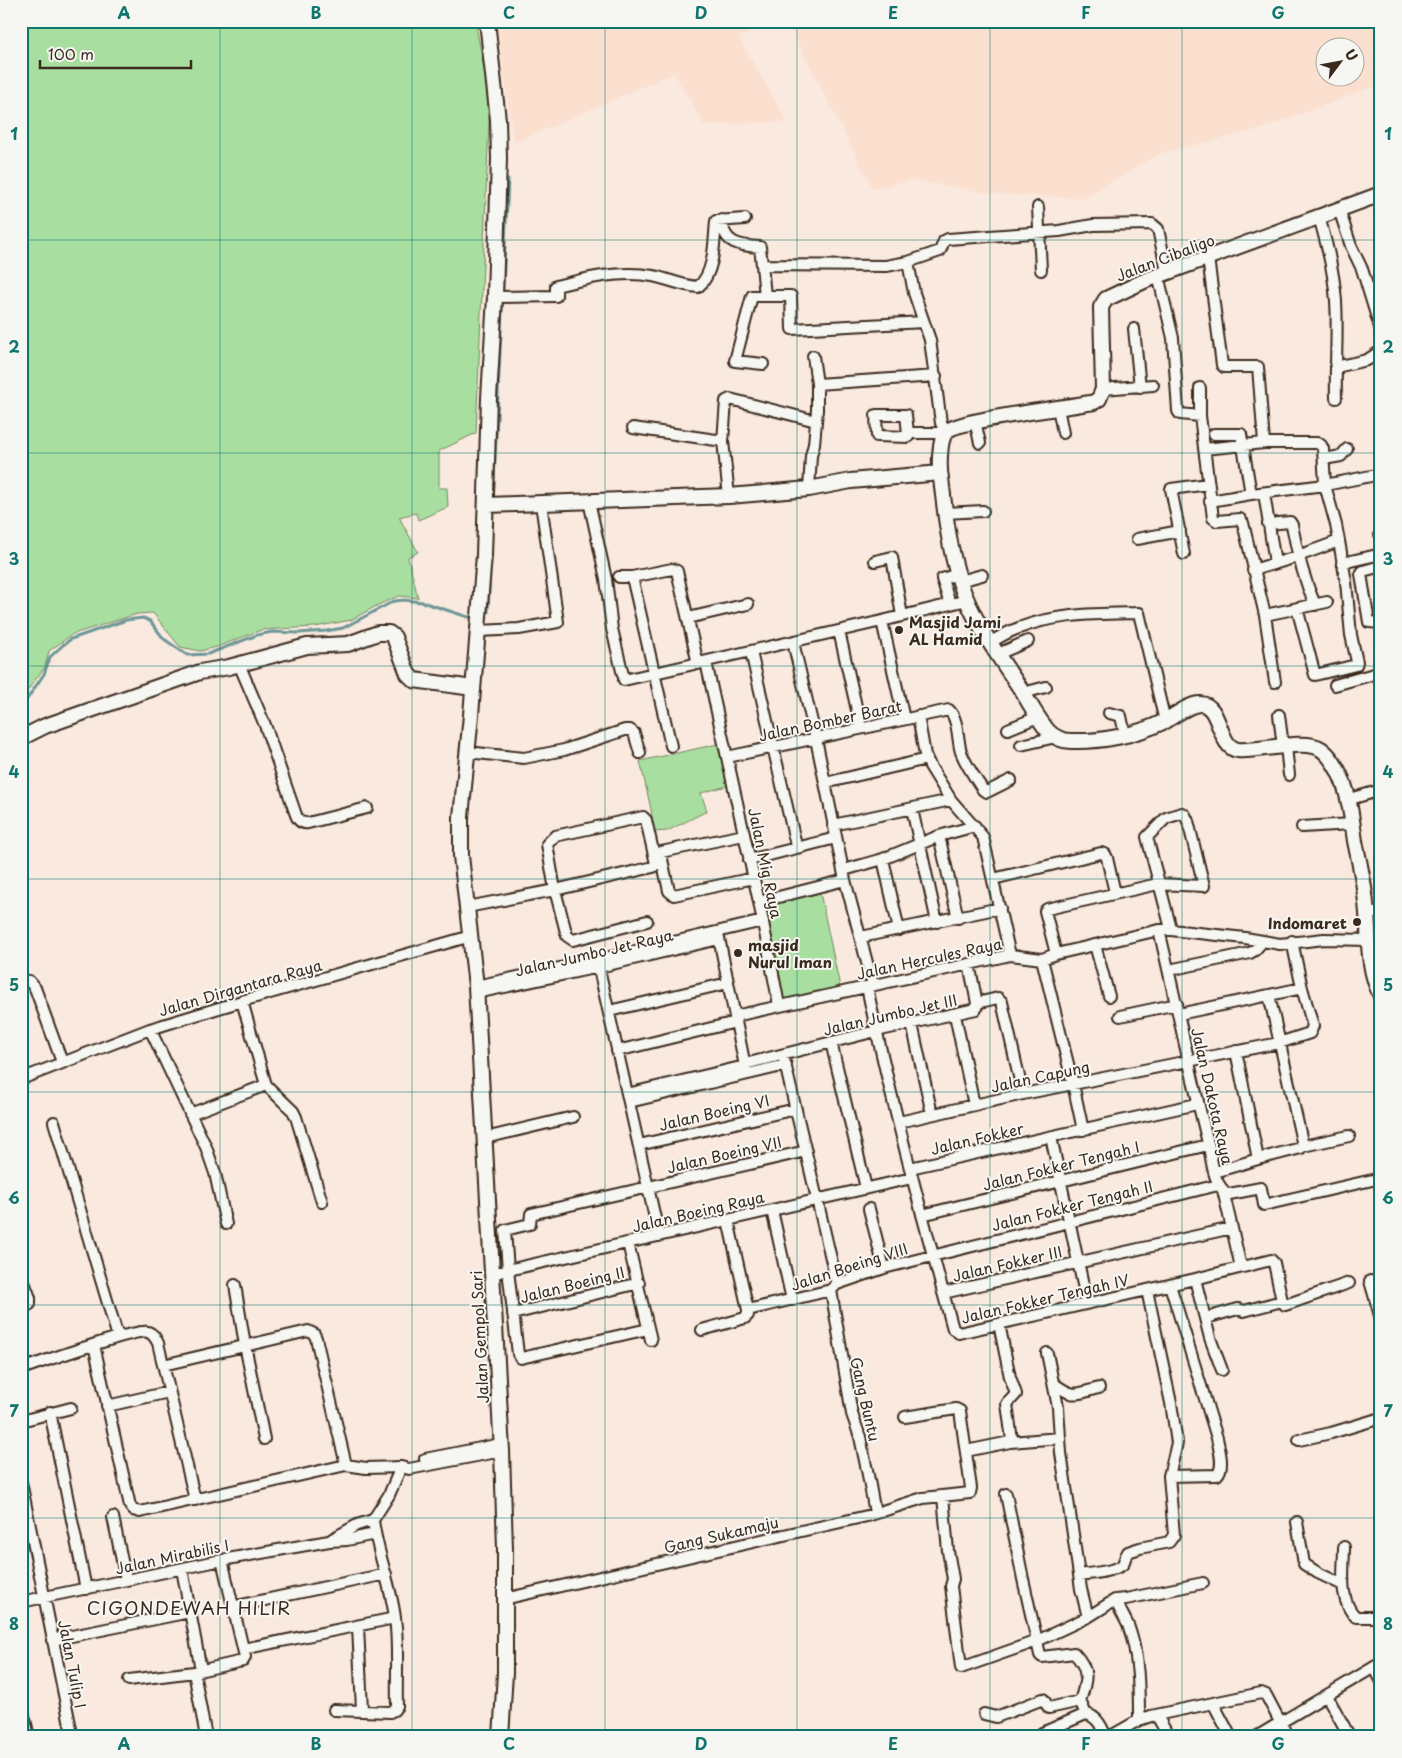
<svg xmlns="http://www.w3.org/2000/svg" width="1402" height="1758" viewBox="0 0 1402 1758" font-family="'Playpen Sans',sans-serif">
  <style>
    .built { fill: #fbe0d0; fill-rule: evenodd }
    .green { fill: #a9dea1; stroke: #728460 }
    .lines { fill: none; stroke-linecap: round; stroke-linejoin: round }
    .stream { stroke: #6d9797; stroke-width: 3 }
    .street-casing { stroke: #3b2a1e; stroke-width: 14 }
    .secondary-casing { stroke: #3b2a1e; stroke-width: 18 }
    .street { stroke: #f6f6f2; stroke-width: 10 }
    .secondary { stroke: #f6f6f2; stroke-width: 14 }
    .grid { fill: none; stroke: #0f766e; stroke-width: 1; stroke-opacity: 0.55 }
    .poi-dot { fill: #3b2a1e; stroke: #f6f6f2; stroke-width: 2 }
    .labels { text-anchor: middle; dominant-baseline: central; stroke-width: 4; stroke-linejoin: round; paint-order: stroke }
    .street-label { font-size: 15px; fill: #3b2a1e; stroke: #f6f6f2 }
    .poi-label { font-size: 15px; font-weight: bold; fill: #3b2a1e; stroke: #f6f6f2; text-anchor: start }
    .quarter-label { font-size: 18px; letter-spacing: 1px; fill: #3b2a1e; stroke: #f6f6f2 }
    .neatline { fill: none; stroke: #0f766e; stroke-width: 2 }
    .grid-label { font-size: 16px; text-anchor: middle; font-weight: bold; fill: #0f766e }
  </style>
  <rect width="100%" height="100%" fill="#f9e9de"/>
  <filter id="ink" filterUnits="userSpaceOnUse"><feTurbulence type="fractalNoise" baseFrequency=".02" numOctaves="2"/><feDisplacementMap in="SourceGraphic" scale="10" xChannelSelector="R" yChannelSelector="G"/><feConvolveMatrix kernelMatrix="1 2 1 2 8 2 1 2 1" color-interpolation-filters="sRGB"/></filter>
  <g filter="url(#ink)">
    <path class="built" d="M 496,21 L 770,21 L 739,38 L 787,122 L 704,125 L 674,73 L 514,143 Z
      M 787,21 L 1381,21 L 1381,84 L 1261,129 L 1161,153 L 1082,198 L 993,194 L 911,180 L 873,189 ZM 1324,48 L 1354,48 L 1354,78 L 1324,78 Z"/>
    <path class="green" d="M 21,21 L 475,21 L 490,99 L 476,433 L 439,451 L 439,488 L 447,488 L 448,507 L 418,520 L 416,513 L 399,517 L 418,552 L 408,557 L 418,598 L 399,596 L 378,605 L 351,620 L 315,627 L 261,630 L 217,647 L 200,651 L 180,647 L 153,613 L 137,614 L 73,634 L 49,651 L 45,667 L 21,699 Z
      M 718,744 L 727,786 L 701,793 L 707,811 L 667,831 L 654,832 L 651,809 L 640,761 Z
      M 820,893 L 840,987 L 784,1000 L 764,906 Z"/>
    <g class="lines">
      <path class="stream" d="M 493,501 L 508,180
        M 482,615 L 488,612 L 493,508
        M 21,708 L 44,674 L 50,657 L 63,645 L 71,639 L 126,620 L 143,618 L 150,621 L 164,639 L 187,655 L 208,654 L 257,635 L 272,632 L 299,633 L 326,631 L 343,628 L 394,601 L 404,600 L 422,602 L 468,617 L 476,616"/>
      <g class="street-casing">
        <path id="street" d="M 1038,207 L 1041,270
          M 1339,209 L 1351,246 L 1362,269 L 1381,331
          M 1319,217 C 1327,244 1334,272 1336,301 C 1338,333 1335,366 1336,398
          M 722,220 C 723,244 740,246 760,247 L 762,265
          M 1208,258 L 1222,365 L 1224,367 L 1258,367 L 1264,443
          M 908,262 L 914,293 L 930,340 L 941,423 L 945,432
          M 1158,275 L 1173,338 L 1178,411 L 1180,414 L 1200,416
          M 495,297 L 556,296 L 556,286 C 588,278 620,270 653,276 C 668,279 682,286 698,287 C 715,273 714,241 716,221 L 745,219
          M 924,322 L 792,329 L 791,296 L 765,296 L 762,265 L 886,266 L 908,262 L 940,251 L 944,241 L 948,239 L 1059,231 L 1093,225 L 1152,224 L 1158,229 L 1167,272
          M 1134,329 L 1140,387
          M 763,364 L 735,361 L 752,296 L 765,296
          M 1336,367 L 1367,360 L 1381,351
          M 817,384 L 936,376
          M 1200,388 L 1200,416 L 1213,518 L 1217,521 L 1240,519 L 1243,523 L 1265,615 L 1275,682
          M 1103,389 L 1153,385
          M 1058,408 L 1063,433
          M 975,421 L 980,443
          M 633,428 L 723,441
          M 908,433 L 908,437 L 877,436 L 876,415 L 906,415 L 908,433 L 944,433
          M 1214,434 L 1241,434 L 1251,494
          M 1204,449 L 1264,443 L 1317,443 L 1321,445 L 1323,449 L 1325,485 L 1381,474
          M 1324,459 L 1341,456 L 1347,449
          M 809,489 L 811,456 L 814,444 L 817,410 L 817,384 L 813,356
          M 1264,493 L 1275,563
          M 729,496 L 723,441 L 726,401 L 730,399 L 816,421
          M 589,501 L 606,579 L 612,629 L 623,675
          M 1210,501 L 1251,494 L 1325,485 L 1336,525 L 1339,541 L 1290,559 L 1253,570
          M 945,513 L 983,511
          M 1268,524 L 1290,522 L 1292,525 C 1297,553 1304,579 1315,605
          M 1380,534 L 1381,533
          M 1137,539 L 1180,531
          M 1184,554 L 1171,489 L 1208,484
          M 875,561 L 892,557 L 902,616
          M 1342,563 L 1377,555 L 1381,560
          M 1381,566 L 1363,571 L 1361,574 L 1369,622 L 1381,623
          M 619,577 L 632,577 L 672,569 L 677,571 L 698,664
          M 632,577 L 671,746
          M 960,581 L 982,575
          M 950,604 L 942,579 L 958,574
          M 1297,608 L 1315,675 L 1356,665 L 1357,662 L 1351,635 L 1346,582 L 1339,541
          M 1265,615 L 1327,602
          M 688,618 L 748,604
          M 882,621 L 904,719
          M 478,631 L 519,629 L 558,622 L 541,503
          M 839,631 L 861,728
          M 793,642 L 816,739 L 845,880 L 873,985
          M 991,642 C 1000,637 1009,631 1019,628 C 1057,613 1099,614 1139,613 L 1165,721
          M 751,652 L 795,841
          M 998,654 L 1028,641
          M 706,662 L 759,902 L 779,1005
          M 239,664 L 265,725 L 295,812 C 297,819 300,824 308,823 L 367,808
          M 624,680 L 882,621 L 967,600
          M 1335,685 L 1381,672
          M 1023,693 L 1046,687
          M 1109,713 L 1121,716 L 1125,735
          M 1279,715 L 1283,746
          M 918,716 L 925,755 L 930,766 L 951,800 L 983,837 L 1010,955
          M 1008,729 L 1038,717
          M 1021,745 L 1056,737
          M 1286,746 L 1289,775
          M 467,752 L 524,758 L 564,750 L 625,730 L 630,730 L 634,733 L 640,753
          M 727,757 L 949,710 C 959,720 957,739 961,752 C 966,765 975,778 983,790 L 987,792 L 1011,780
          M 825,783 L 927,759
          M 1347,800 L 1381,790
          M 912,809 L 937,922
          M 833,825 L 951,800
          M 1302,827 L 1352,824
          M 744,835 L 661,852 L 661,855 L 669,891 L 674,895 L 754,878
          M 939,836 L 958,918
          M 883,859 L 899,930
          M 749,860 L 836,838
          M 844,870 L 883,859 L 939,836 L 975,826
          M 993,879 L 1101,853 L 1105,854 L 1107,858 L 1115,893
          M 759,902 L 845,880
          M 467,907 L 555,890 L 653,867 L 656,864 L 646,820 L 643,817 L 555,836 L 547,844 L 555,890 L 567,936 L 573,940 L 647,921
          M 1367,913 L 1381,913
          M 1159,930 C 1176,1001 1190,1072 1208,1143 C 1212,1158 1212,1178 1223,1190 L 1241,1267
          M 718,933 L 746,1071
          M 861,937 L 1000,908
          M 1095,945 L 1109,996
          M 1056,954 L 1045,911 L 1047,909 L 1158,884 L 1204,886 L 1188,821 L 1185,815 L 1182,813 L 1166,818 L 1147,837 L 1170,925 L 1171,930
          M 1042,959 L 1073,1084 L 1083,1130
          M 597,960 L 659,1236
          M 969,964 L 977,1003
          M 1169,970 L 1250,953 L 1255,950 L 1262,942
          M 21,980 L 29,981 L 35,988 L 62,1062
          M 476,986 L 597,960 L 763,921
          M 867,987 C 891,1102 922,1215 953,1329 L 959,1333 L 1195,1279 L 1271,1260 L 1274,1263 L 1282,1301
          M 476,993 L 599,967 L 719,939
          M 242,1001 L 266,1085 L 293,1111 L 296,1117 L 322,1202
          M 609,1011 L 728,983
          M 1179,1014 L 1302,988
          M 955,1015 L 974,1105
          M 735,1016 L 1010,955 L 1042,959 L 1056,954 L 1159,930 L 1171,930 L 1245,938 L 1280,944 L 1324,939 L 1368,940
          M 1120,1016 L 1177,1004
          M 912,1024 L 932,1114
          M 150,1029 L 206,1147 L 215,1173 L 226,1224
          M 831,1042 L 866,1188
          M 617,1051 L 736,1022
          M 1236,1051 L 1258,1159
          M 783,1055 L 837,1284
          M 745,1064 L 876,1031 L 976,1009 L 977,1003 L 998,998 L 1002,1002 L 1023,1094
          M 21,1079 L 150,1029 L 242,1001 L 471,936
          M 627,1094 L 745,1066
          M 629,1102 L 786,1065
          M 190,1114 L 266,1085
          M 54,1122 L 118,1337
          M 899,1122 L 1023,1094 L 1279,1043 L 1310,1033 L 1313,1026 L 1302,988 L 1292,941
          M 1051,1137 L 1087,1303
          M 485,1138 L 573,1117
          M 639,1145 L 796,1109
          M 1303,1146 L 1349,1136
          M 910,1168 L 1197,1104
          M 1215,1172 L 1258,1159 L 1301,1148 L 1303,1146 L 1269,995
          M 1224,1195 L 1261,1188 L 1264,1205 L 1381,1178
          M 869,1209 L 884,1268
          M 772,1210 L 792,1300
          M 922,1215 L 1208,1145
          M 728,1220 L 748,1310 L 831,1290 L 837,1284 L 884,1268 L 1218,1185
          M 628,1243 L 651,1340
          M 21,1274 L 30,1298 L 30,1304 L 21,1310
          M 491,1274 L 912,1178
          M 1195,1279 L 1210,1338 L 1222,1370
          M 1370,1281 L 1381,1319
          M 235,1285 L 245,1345 L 264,1439
          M 831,1290 L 852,1414 L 860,1437 L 868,1475 L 875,1513
          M 1147,1290 L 1171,1403 L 1177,1443 L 1169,1476 L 1217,1475 C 1225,1467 1219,1449 1217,1438 L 1170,1285
          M 943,1293 L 1232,1228
          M 1282,1301 L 1285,1305 L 1288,1304 L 1349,1283
          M 513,1314 L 639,1283
          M 1206,1318 L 1238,1309 L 1244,1311 L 1282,1301
          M 648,1329 L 521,1358 L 518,1354 L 508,1270 L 505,1230 L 530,1224 L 531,1214 L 806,1151
          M 702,1330 L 745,1318 L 748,1315 L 748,1310
          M 94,1345 L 130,1506 L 133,1510 L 140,1512 L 346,1465
          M 1047,1353 L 1058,1407 L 1061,1453 L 1079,1575
          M 163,1365 L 308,1331 L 314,1334 L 316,1338 L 346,1465 L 366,1468 L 401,1467 L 409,1469 L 502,1451
          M 21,1369 C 40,1363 136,1328 148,1332 C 154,1334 155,1338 158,1343 L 195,1500
          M 1053,1383 C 1075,1399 1074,1394 1099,1388
          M 107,1406 L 169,1392
          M 50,1412 L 86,1589
          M 21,1421 L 71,1408
          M 1299,1440 L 1331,1433 L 1381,1418
          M 1010,1442 L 1060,1438
          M 966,1451 L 1010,1442 L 1012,1440 L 1007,1404 L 1016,1394 L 1010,1377 L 999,1324
          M 425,1459 L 501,1444
          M 21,1482 L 72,1734 L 70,1737
          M 1006,1494 L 1023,1579 L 1037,1641 L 1088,1617 L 1115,1600 L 1126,1599 L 1203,1583
          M 943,1496 L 948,1551 L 953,1579 L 951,1586 L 961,1668 L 1037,1641 L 1040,1655 L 1042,1657 L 1074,1653 C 1090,1670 1087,1680 1080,1701 L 1086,1714
          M 113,1517 L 126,1580
          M 1297,1522 L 1304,1564 L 1318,1573 L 1343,1585
          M 332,1539 L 357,1525 L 373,1520 L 389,1495 L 401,1467
          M 1344,1547 C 1344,1569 1338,1601 1356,1617 L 1381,1617
          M 182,1569 L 201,1670
          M 504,1599 L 867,1516 L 923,1498 L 970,1493 L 971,1488 L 960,1411 L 956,1409 L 905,1417
          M 1115,1600 C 1119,1608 1124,1617 1128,1625 C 1139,1654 1139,1689 1139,1720
          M 21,1602 L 222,1560 L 329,1541 L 347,1540 L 375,1534
          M 232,1607 L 386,1574
          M 1088,1617 L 1081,1589 L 1079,1575 C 1088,1574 1118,1571 1123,1564 C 1125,1560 1125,1556 1128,1552 L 1140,1548 L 1169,1542 L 1174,1535 L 1169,1476
          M 358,1626 L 362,1710
          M 52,1640 L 190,1612
          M 243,1649 L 395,1618
          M 1374,1667 L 1381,1680
          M 194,1672 L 206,1737
          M 129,1680 L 194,1672 L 243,1661 L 245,1657 L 222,1560
          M 1327,1696 L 1350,1737
          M 21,1702 L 29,1737
          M 1213,1703 L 1231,1737
          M 334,1710 L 390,1712 L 394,1710 L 397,1706 C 396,1678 399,1646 395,1618 C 391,1584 377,1553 373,1520
          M 984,1714 L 996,1717 L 1043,1699 L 1049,1708 L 1080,1701
          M 1157,1716 L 1169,1737
          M 1042,1733 L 1086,1714 C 1097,1716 1102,1727 1106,1737
          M 1079,1737 L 1083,1737
          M 1109,1737 L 1139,1720 L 1151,1716 L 1261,1693 L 1266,1695 L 1288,1737
          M 1256,1737 L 1381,1663"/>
      </g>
      <g class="secondary-casing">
        <path id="secondary" d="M 487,21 L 498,120 L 499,158 L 495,297 L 489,398 L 484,555 L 471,715 L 461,817 L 461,856 L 476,986 L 502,1451 L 505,1549 L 505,1673 L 501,1737
          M 1381,194 L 1144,281 L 1106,299 L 1101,307 L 1103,389 L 1099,399 L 1094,402 C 1072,407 955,420 946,432 C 939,440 939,468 941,478 C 945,513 949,548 960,582 C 972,620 1000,658 1022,691 C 1030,704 1038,719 1048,731 C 1054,737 1062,741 1071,741 C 1102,742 1136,735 1163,722 C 1173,717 1190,703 1201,704 C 1221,705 1218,748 1238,750 C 1259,752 1305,738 1321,749 C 1330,755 1338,769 1342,779 C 1350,798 1352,821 1355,841 C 1359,861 1364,882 1366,903 C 1370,935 1366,966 1381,996
          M 486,505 L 729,496 L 809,489 L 851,481 L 940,473
          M 21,738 L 45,726 L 200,672 L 229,667 L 307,646 L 348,644 L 378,633 L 389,633 L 394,637 L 408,674 L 414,680 L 473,688"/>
      </g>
      <use href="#street" class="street"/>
      <use href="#secondary" class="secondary"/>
    </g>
  </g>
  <path class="grid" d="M 220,21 L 220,1737M 412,21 L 412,1737M 605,21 L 605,1737M 797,21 L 797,1737M 990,21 L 990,1737M 1182,21 L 1182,1737M 21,240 L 1381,240M 21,453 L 1381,453M 21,666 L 1381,666M 21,879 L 1381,879M 21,1092 L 1381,1092M 21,1305 L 1381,1305M 21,1518 L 1381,1518"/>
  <g class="poi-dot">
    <circle cx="899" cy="630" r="5"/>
    <circle cx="1357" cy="922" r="5"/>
    <circle cx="738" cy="953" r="5"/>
  </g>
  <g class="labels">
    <g class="street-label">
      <text transform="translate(1165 257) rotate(-21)">Jalan Cibaligo</text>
      <text transform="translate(830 720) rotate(-12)">Jalan Bomber Barat</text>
      <text transform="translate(766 863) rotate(78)">Jalan Mig Raya</text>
      <text transform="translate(594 952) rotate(-13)">Jalan Jumbo Jet Raya</text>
      <text transform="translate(929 958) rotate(-12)">Jalan Hercules Raya</text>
      <text transform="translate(240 987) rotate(-16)">Jalan Dirgantara Raya</text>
      <text transform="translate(890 1014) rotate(-13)">Jalan Jumbo Jet III</text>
      <text transform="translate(1040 1076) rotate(-12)">Jalan Capung</text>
      <text transform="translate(1213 1096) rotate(77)">Jalan Dakota Raya</text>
      <text transform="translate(714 1112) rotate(-13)">Jalan Boeing VI</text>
      <text transform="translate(977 1138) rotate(-13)">Jalan Fokker</text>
      <text transform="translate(724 1154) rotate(-13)">Jalan Boeing VII</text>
      <text transform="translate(1061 1165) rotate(-14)">Jalan Fokker Tengah I</text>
      <text transform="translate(1072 1205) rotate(-14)">Jalan Fokker Tengah II</text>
      <text transform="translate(698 1211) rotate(-13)">Jalan Boeing Raya</text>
      <text transform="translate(1007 1263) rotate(-13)">Jalan Fokker III</text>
      <text transform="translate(849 1266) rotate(-18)">Jalan Boeing VIII</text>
      <text transform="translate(572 1284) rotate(-14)">Jalan Boeing II</text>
      <text transform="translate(1045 1298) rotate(-13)">Jalan Fokker Tengah IV</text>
      <text transform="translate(479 1337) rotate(-93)">Jalan Gempol Sari</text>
      <text transform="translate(866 1399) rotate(77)">Gang Buntu</text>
      <text transform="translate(721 1534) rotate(-13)">Gang Sukamaju</text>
      <text transform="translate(172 1556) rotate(-12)">Jalan Mirabilis I</text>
      <text transform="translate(73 1664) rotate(79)">Jalan Tulip I</text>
    </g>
    <g class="poi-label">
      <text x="909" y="621">Masjid Jami<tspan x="909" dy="17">AL Hamid</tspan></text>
      <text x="1347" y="922" text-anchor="end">Indomaret</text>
      <text x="748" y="944">masjid<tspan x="748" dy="17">Nurul Iman</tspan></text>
    </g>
    <g class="quarter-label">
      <text x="189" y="1607">CIGONDEWAH HILIR</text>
    </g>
  </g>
  <rect width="1402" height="1758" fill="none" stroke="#f6f6f2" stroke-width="55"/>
  <g transform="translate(1340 62) rotate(58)"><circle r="24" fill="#f6f6f2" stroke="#aba49d"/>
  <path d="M0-4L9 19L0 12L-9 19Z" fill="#3b2a1e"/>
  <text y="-8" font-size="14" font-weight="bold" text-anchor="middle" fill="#3b2a1e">U</text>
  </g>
  <path d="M40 60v8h151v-8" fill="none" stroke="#3b2a1e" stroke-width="2.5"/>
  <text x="48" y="60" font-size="15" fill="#3b2a1e" stroke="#f6f6f2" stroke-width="4" paint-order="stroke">100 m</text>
  <rect x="28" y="28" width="1346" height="1702" class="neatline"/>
  <g class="grid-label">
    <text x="124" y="19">A</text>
    <text x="316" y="19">B</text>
    <text x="509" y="19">C</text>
    <text x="701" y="19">D</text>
    <text x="893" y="19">E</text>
    <text x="1086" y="19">F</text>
    <text x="1278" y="19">G</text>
    <text x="14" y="140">1</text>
    <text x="1388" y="140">1</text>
    <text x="14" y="353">2</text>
    <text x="1388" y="353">2</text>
    <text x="14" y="565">3</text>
    <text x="1388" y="565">3</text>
    <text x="14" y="778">4</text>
    <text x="1388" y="778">4</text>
    <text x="14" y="991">5</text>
    <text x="1388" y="991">5</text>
    <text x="14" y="1204">6</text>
    <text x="1388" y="1204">6</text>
    <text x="14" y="1417">7</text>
    <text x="1388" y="1417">7</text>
    <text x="14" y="1630">8</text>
    <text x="1388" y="1630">8</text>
    <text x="124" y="1750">A</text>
    <text x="316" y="1750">B</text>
    <text x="509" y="1750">C</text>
    <text x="701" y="1750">D</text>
    <text x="893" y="1750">E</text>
    <text x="1086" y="1750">F</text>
    <text x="1278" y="1750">G</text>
  </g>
</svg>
